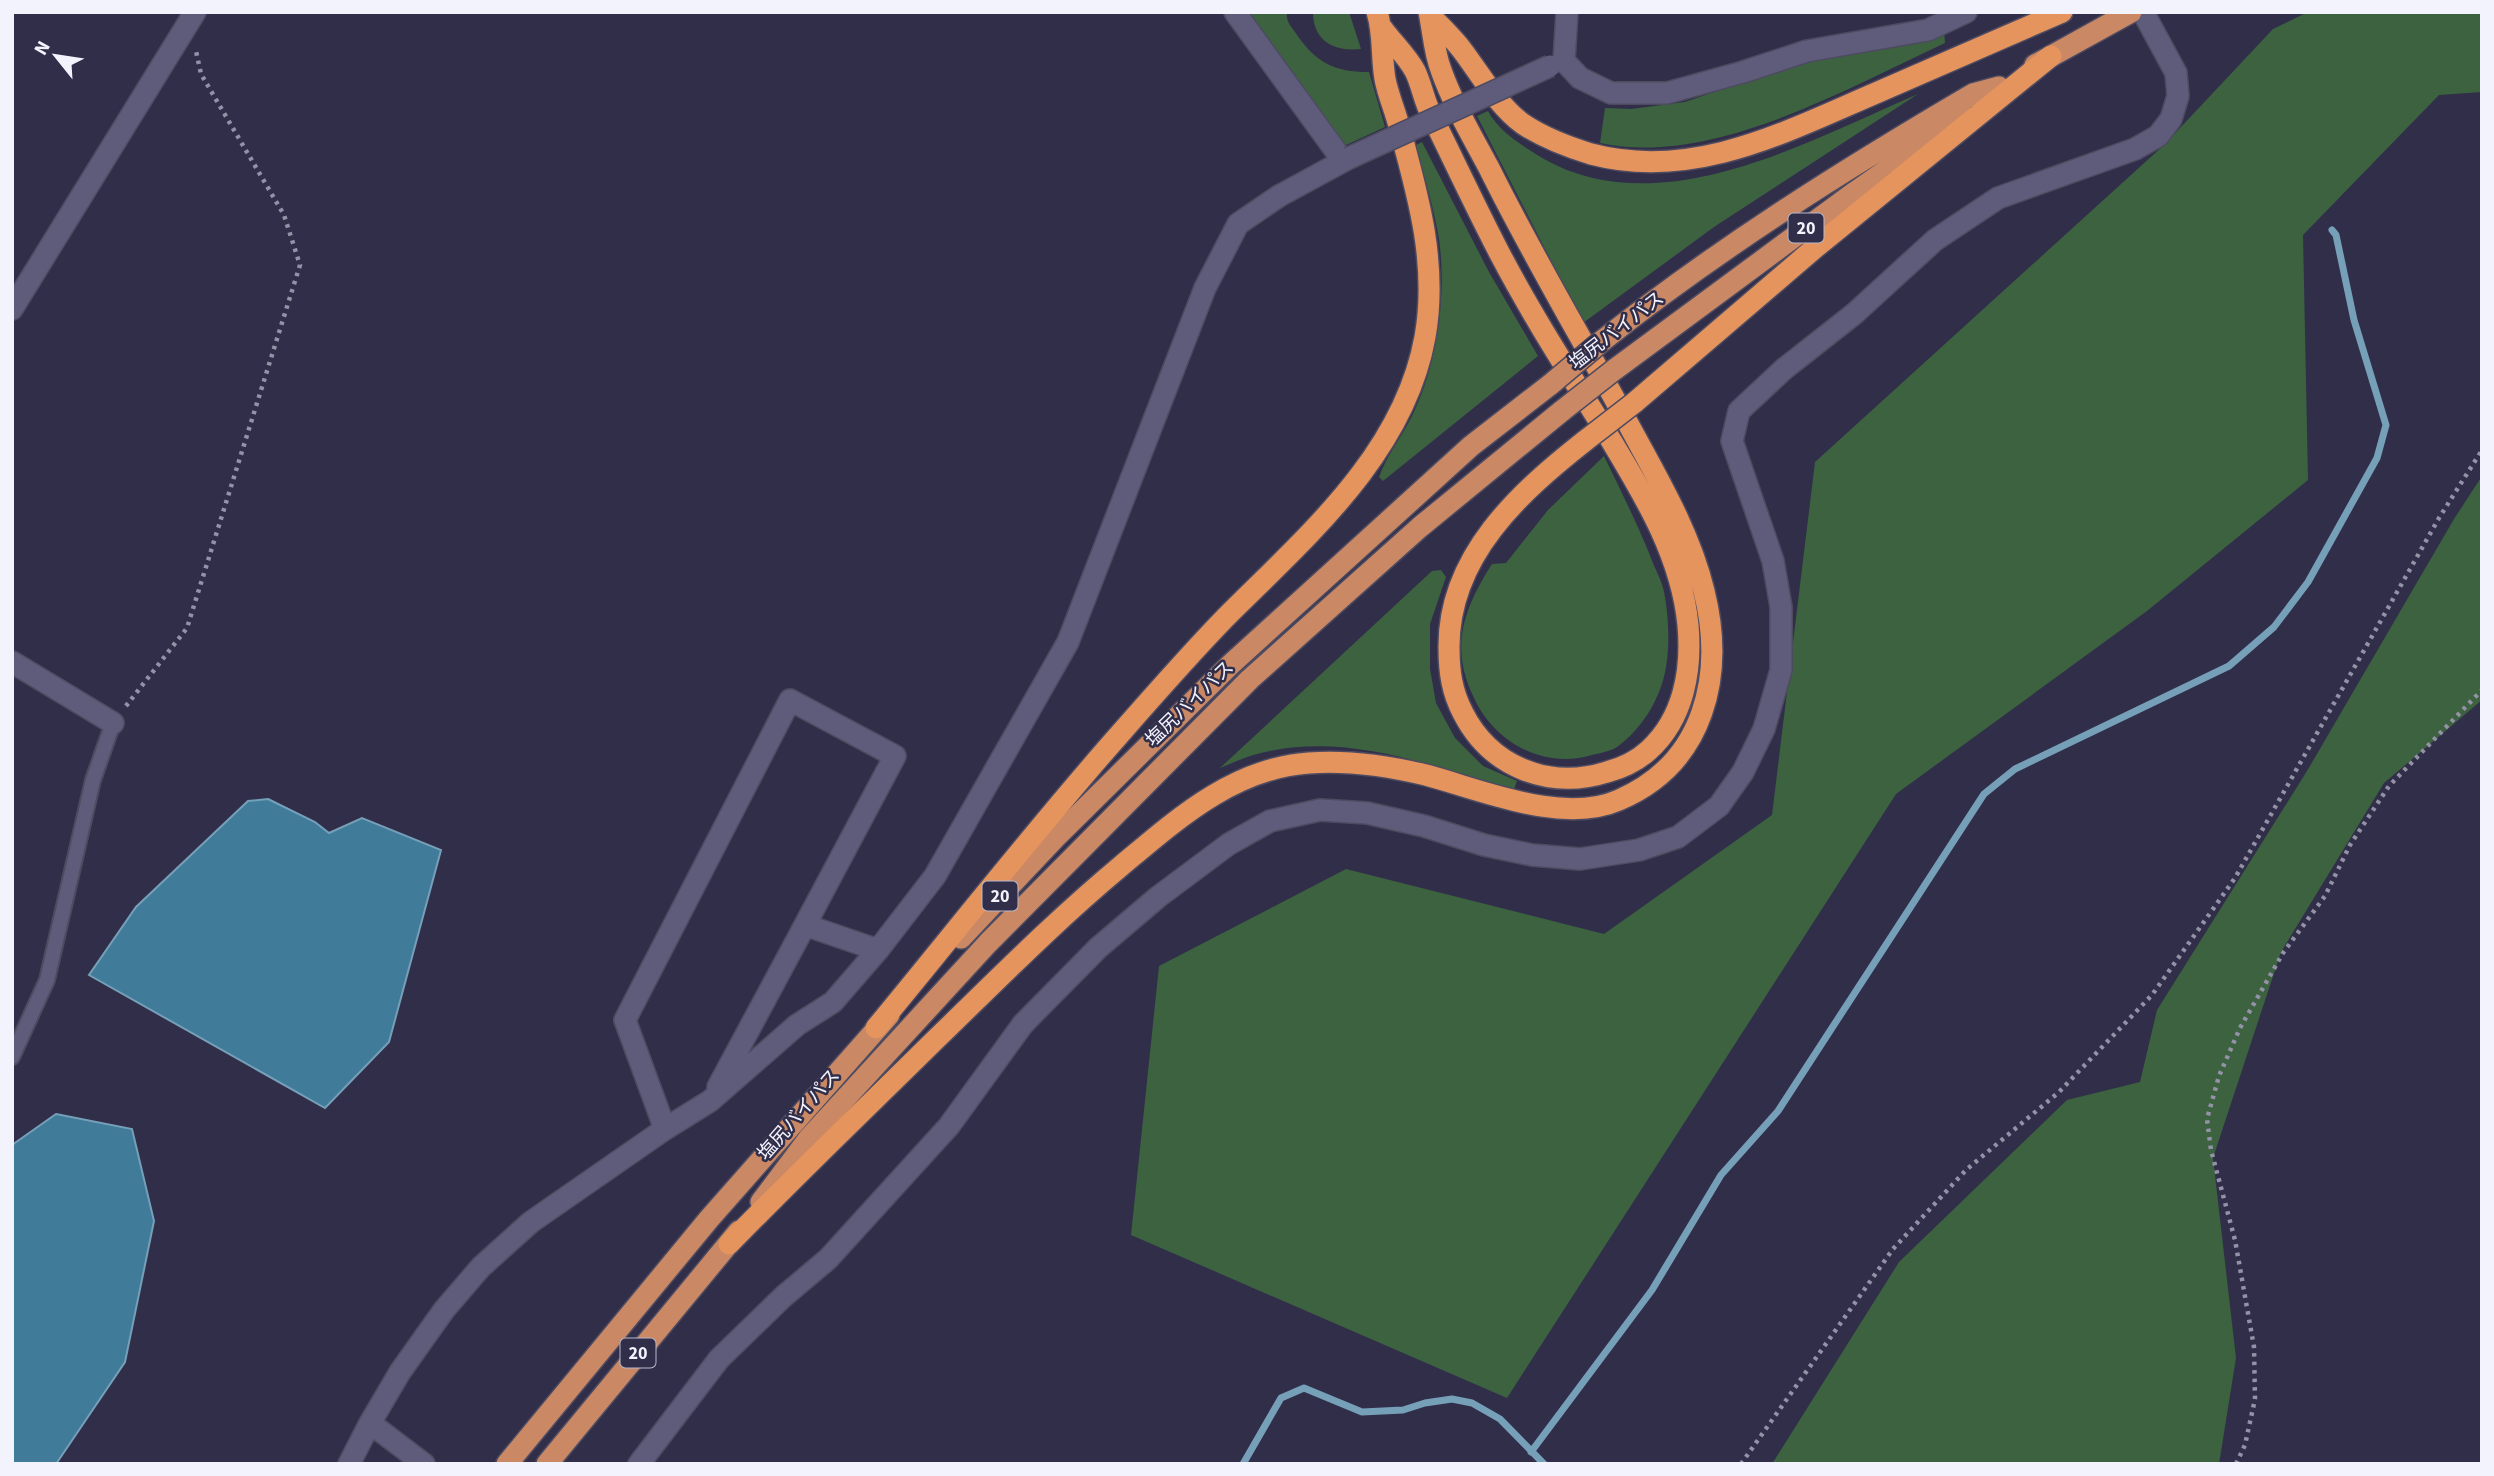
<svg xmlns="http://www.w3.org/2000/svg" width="2494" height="1476" viewBox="0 0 2494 1476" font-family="'Source Sans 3','Noto Sans JP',sans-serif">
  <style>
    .green { fill: #3c6240 }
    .water { fill: #407b9a; stroke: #769fb8; stroke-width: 2 }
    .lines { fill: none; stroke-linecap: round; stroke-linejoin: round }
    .stream { stroke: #769fb8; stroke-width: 7 }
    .service-casing { stroke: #4e4b61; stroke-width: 18 }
    .minor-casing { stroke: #4e4b61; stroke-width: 24 }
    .trunk-casing { stroke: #4e4b61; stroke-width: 24 }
    .motorway-casing { stroke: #4e4b61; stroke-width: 24 }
    .path { stroke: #9492a6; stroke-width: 4.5; stroke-dasharray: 3.5 5; stroke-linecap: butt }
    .service { stroke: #5f5c7b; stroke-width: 14 }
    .minor { stroke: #5f5c7b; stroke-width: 21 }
    .trunk { stroke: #ca8964; stroke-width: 21 }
    .motorway { stroke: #e5945e; stroke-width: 21 }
    .minor-bridge-casing { stroke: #4e4b61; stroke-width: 24; stroke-linecap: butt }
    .trunk-bridge-casing { stroke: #4e4b61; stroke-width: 24; stroke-linecap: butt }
    .motorway-bridge-casing { stroke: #4e4b61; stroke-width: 24; stroke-linecap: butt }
    .minor-bridge { stroke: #5f5c7b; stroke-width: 21 }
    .trunk-bridge { stroke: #ca8964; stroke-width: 21 }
    .motorway-bridge { stroke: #e5945e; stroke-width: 21 }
    .labels { text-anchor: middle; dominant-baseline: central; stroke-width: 5; stroke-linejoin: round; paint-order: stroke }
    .shield { fill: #312e4a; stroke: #b9b8c8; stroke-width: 2 }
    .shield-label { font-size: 18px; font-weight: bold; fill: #f3f3fe }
    .street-label { font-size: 19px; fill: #f3f3fe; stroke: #312e4a }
  </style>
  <rect width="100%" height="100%" fill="#312e4a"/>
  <path class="green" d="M 1244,12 L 1287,12 C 1286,21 1290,25 1295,32 C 1315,62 1333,72 1369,72 L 1385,127 L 1344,146 Z
    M 1313,12 L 1349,12 L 1361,49 C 1334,52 1313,41 1313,12 Z
    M 2308,12 L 2482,12 L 2482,92 L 2439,95 L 2303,235 L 2308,480 L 2147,611 L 1896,794 L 1507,1398 L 1131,1235 L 1159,966 L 1346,869 L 1604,934 L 1772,815 L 1815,462 L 2164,145 L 2273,29 Z
    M 1944,29 L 1945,43 C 1845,89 1712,167 1600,143 L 1605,108 L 1631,109 L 1685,102 L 1810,59 Z
    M 1918,94 L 1714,227 L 1583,323 L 1477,116 L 1488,111 C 1498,131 1524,147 1544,159 C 1661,225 1808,141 1918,94 Z
    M 1422,142 L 1489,272 L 1538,356 L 1383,481 L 1379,477 C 1387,455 1401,438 1412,416 C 1437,365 1447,296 1439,239 C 1434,208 1424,176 1416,145 Z
    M 1604,456 C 1620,489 1637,523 1651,558 C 1655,569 1662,581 1664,592 C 1670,622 1671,665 1659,692 C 1651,713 1635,734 1617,747 C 1611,751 1600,753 1592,755 C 1544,770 1494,742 1474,698 C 1449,647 1464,608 1492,564 L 1506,563 L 1548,510 Z
    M 2482,476 L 2482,700 L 2384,783 L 2281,952 L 2213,1158 L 2236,1358 L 2219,1464 L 1772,1464 L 1899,1262 L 2067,1100 L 2140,1082 L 2157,1010 L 2307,771 L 2454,519 Z
    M 1441,570 L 1446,577 L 1430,624 L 1430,669 L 1436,703 L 1455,738 L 1483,766 L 1517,781 L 1513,792 C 1432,765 1347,732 1261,753 C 1247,756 1233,763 1220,768 L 1432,571 Z"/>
  <path class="water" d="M 268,799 L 315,822 L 329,833 L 362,818 L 441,850 L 389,1042 L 325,1108 L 89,975 L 136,907 L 248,801 Z
    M 56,1114 L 132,1129 L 154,1221 L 125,1362 L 56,1464 L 12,1464 L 12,1145 Z"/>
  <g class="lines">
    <path class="stream" d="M 1531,1452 L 1652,1290 L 1721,1175 L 1778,1111 L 1984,794 L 2015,769 L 2229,666 L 2274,627 L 2308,582 L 2377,458 L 2386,425 L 2354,320 L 2336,235 L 2332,230
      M 1243,1464 L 1281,1398 L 1304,1388 L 1362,1412 L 1403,1410 L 1425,1403 L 1452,1399 L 1472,1403 L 1500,1419 L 1544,1464"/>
    <g class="service-casing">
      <path id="service" d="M 12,1057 L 47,980 L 93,780 L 113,723"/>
    </g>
    <g class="minor-casing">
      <path id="minor" d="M 1235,12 L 1343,161
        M 1567,12 L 1564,61 L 1580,78 L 1611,93 L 1667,93 L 1743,72 L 1807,51 L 1928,30 L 1966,12
        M 12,309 L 195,12
        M 12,662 L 113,723
        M 718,1087 L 805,925 L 878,950
        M 665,1129 L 625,1020 L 790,700 L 895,756 L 805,925
        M 370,1423 L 424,1464
        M 349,1464 L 370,1423 L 400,1372 L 444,1310 L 481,1267 L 531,1222 L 665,1129 L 710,1101 L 797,1025 L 833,1002 L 878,950 L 935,876 L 1068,642 L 1205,288 L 1238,224 L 1279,196 L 1349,158
        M 639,1464 L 719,1359 L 784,1296 L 828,1259 L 949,1126 L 1023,1024 L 1098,948 L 1158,897 L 1229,844 L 1270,821 L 1320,810 L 1367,813 L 1424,826 L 1484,845 L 1532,855 L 1580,859 L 1639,850 L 1678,837 L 1719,806 L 1743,772 L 1764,729 L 1781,670 L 1781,607 L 1773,561 L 1732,441 L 1739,411 L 1784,369 L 1854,314 L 1935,240 L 1998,198 L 2135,149 L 2158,136 L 2171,119 L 2178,96 L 2176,73 L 2143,12"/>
    </g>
    <g class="trunk-casing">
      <path id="trunk" d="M 2035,65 L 2131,12
        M 1602,341 C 1719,248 1845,169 1973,94 L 1999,87
        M 1614,370 L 1855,192 L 1964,116
        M 961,938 L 1055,838 L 1230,665 L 1471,446 L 1551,384
        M 761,1202 L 809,1138 L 988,943 L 1250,679 L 1420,527 L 1563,410
        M 507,1464 L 709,1219 L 889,1015
        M 547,1464 L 739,1231"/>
    </g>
    <g class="motorway-casing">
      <path id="motorway" d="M 1430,15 C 1441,27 1453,38 1462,50 C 1481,75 1498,106 1523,124 C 1544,138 1568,147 1591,154 C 1693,181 1785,132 1876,93 C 1938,66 2000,39 2062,12
        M 1382,28 C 1392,42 1407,56 1415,71 C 1422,85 1424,102 1432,116 C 1455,163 1477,210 1501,256 C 1533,317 1570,374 1606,432 C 1642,492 1681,553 1688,625 C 1692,670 1684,718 1649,750 C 1637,761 1622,768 1607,772 C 1550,790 1491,768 1463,713 C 1452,692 1449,672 1449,648 C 1448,556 1520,492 1586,440
        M 1634,403 L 1816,247 L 2051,56
        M 876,1028 C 957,930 1035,830 1119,735 C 1154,695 1189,655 1226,617 C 1306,537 1404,454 1425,337 C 1438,264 1418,195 1399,126 C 1395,110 1388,95 1385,79 C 1381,56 1384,34 1377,12
        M 729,1244 C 796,1175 865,1109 933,1042 C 995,982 1055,921 1121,866 C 1176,820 1233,768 1309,763 C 1348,760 1388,766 1426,775 C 1482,790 1563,825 1619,800 C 1705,763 1725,675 1704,591 C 1690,533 1659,481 1631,429 C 1584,342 1533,257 1489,168 C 1472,136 1453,104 1441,70 C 1434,52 1433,31 1429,12"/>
    </g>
    <path class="path" d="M 126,706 L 187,628 L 300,265 L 284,215 L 201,74 L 196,51
      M 1741,1464 L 1893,1249 L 1966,1170 L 2059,1092 L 2152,995 L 2235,878 L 2439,518 L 2482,450
      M 2236,1464 L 2245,1445 L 2255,1399 L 2254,1347 L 2235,1240 L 2211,1150 L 2207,1119 L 2219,1076 L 2240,1028 L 2283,953 L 2325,896 L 2350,845 L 2389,786 L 2482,690"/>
    <use href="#service" class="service"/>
    <use href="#minor" class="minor"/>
    <use href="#trunk" class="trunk"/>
    <use href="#motorway" class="motorway"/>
    <g class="minor-bridge-casing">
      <path id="minor-bridge" d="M 1349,158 L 1550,66"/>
    </g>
    <g class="trunk-bridge-casing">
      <path id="trunk-bridge" d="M 1551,384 L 1602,341
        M 1563,410 L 1614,370"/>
    </g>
    <g class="motorway-bridge-casing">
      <path id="motorway-bridge" d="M 1586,440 L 1634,403"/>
    </g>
    <use href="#minor-bridge" class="minor-bridge"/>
    <use href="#trunk-bridge" class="trunk-bridge"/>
    <use href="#motorway-bridge" class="motorway-bridge"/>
  </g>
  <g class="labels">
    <g class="shield">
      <rect x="1788.5" y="213.5" width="35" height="29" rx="5"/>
      <rect x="982.5" y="881.5" width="35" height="29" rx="5"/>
      <rect x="620.5" y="1338.5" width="35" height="29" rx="5"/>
    </g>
    <g class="shield-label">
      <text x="1806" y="228">20</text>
      <text x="1000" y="896">20</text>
      <text x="638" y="1353">20</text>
    </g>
    <g class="street-label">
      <text transform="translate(1617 331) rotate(-38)">塩尻バイパス</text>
      <text transform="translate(1190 704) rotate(-44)">塩尻バイパス</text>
      <text transform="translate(799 1115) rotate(-49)">塩尻バイパス</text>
    </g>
  </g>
  <rect width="2494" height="1476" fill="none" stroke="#f3f3fe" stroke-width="28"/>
  <g transform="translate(56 56) rotate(300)" stroke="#312e4a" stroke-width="5" paint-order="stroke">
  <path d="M0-5L12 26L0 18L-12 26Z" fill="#f3f3fe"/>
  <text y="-10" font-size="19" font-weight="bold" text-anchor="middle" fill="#f3f3fe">N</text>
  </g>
</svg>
